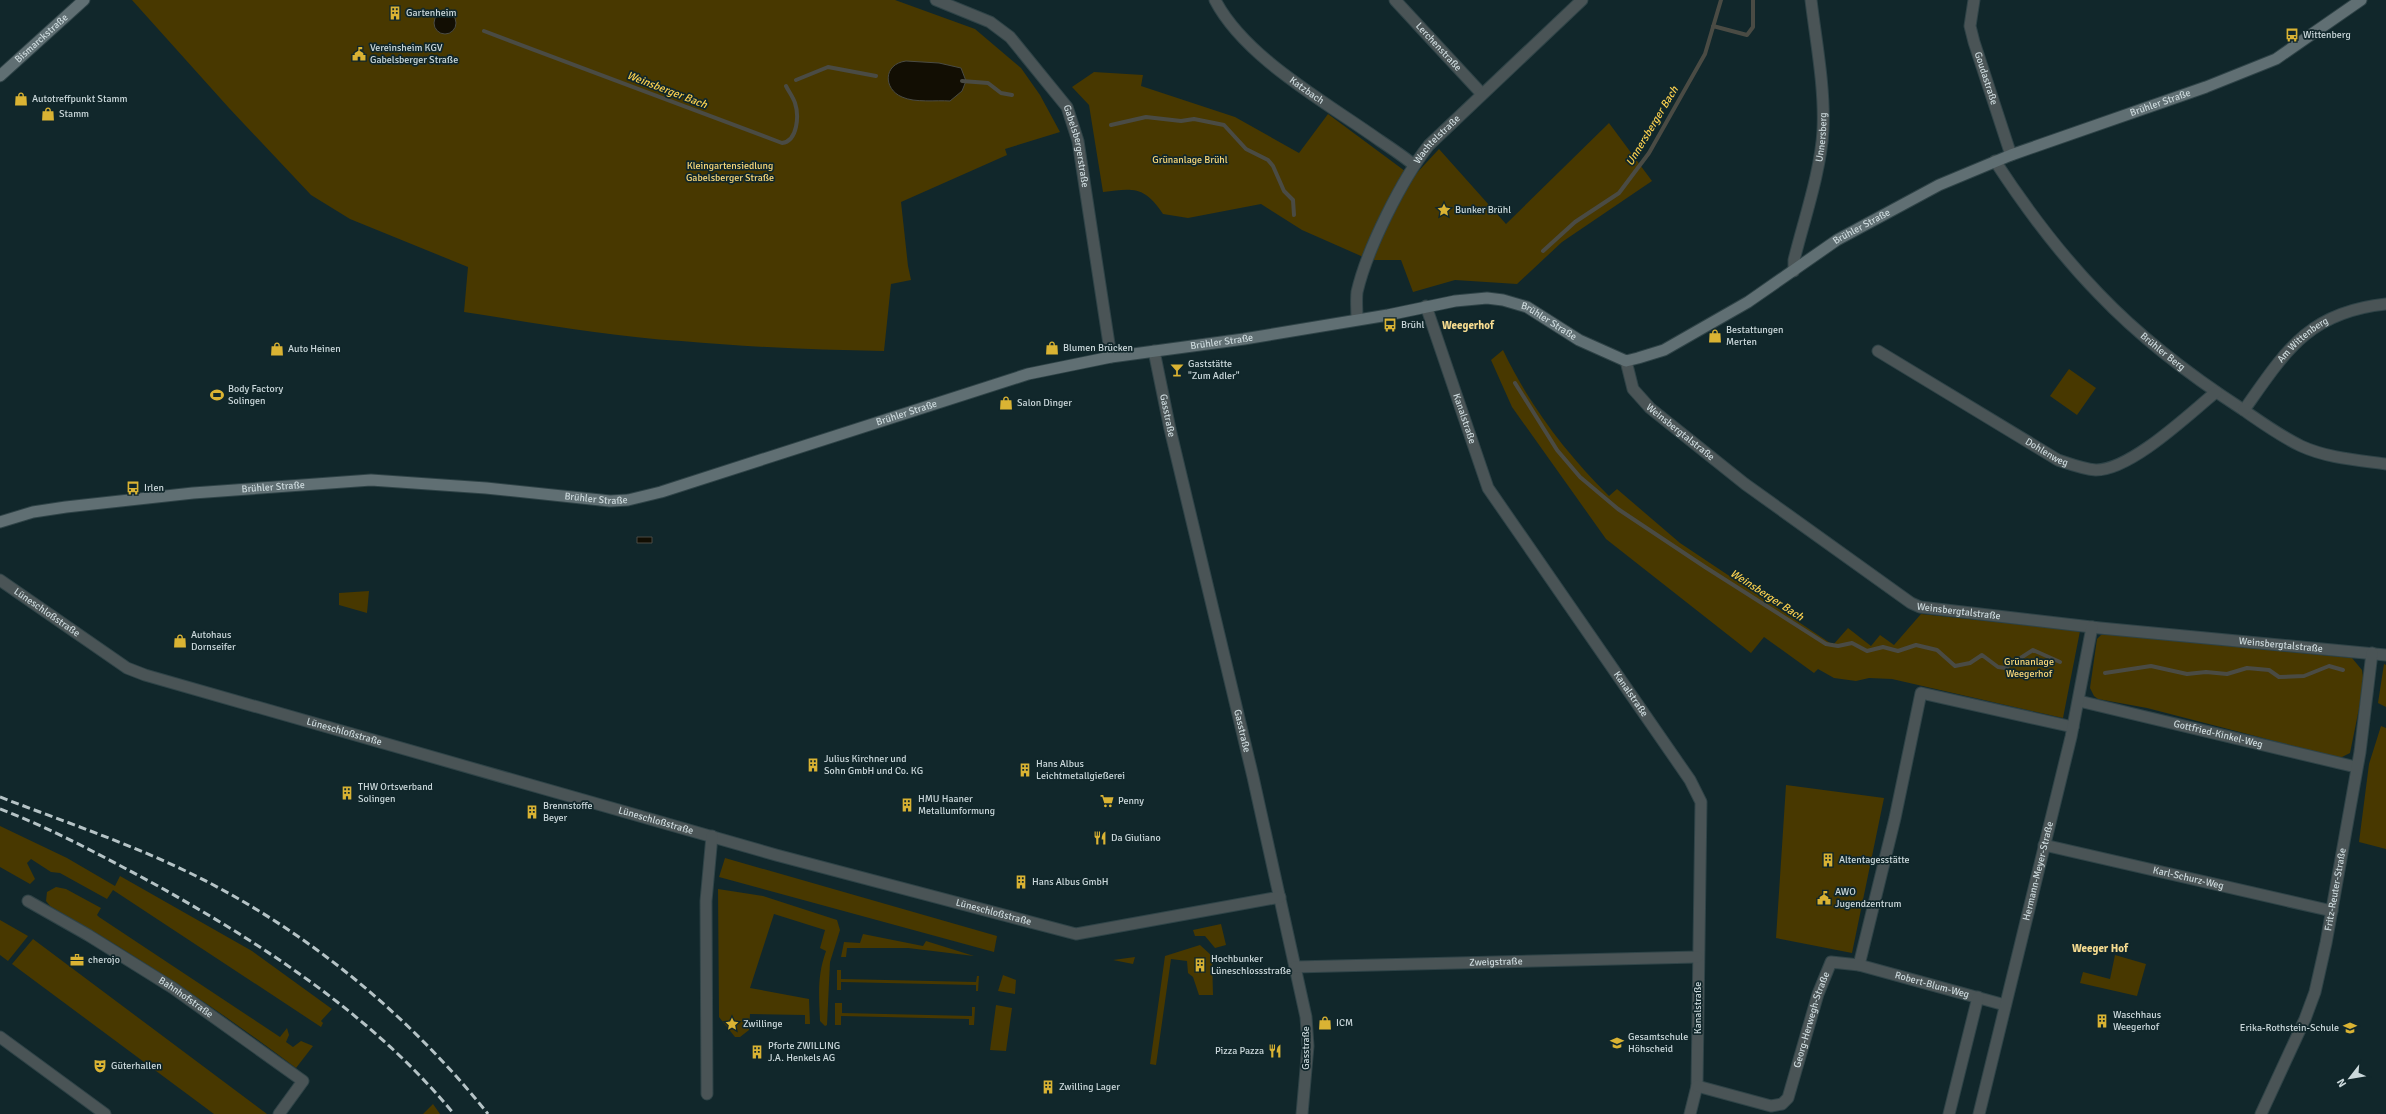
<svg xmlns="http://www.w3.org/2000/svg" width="2386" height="1114" viewBox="0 0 2386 1114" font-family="Signika,sans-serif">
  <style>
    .green { fill: #483800 }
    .water { fill: #120e03; stroke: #4a4b44 }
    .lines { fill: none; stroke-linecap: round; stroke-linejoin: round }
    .stream { stroke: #4a4b44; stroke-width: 4 }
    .minor-casing { stroke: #2f4347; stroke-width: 13 }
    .secondary-casing { stroke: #2f4347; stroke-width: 13 }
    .minor { stroke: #4a5456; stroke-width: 11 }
    .secondary { stroke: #606f73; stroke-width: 11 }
    .rail { stroke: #b5c3c6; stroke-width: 3; stroke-dasharray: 8 4; stroke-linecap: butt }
    .labels { text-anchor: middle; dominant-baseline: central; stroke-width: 3.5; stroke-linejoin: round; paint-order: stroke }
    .poi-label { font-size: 10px; fill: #cbd8db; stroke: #11272b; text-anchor: start }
    .street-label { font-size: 10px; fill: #cbd8db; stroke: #11272b }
    .park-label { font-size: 10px; fill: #f8d779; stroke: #11272b }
    .water-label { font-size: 11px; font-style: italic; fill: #fad04f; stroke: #11272b }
    .neighbourhood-label { font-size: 11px; font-weight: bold; fill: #f7dc90; stroke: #11272b }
  </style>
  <rect width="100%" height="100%" fill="#11272b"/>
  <path class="green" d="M 132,0 L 895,0 L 975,29 L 1021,68 L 1040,95 L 1060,132 L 1005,149 L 1007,155 L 901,202 L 908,266 L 911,280 L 891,284 L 884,351 C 816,350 749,347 681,341 C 608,336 536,323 464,312 L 468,267 L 350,219 L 311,195 L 229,108 Z
    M 1094,72 L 1143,75 L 1141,86 L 1235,117 L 1299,153 L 1328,114 L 1413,177 L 1439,149 L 1506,224 L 1609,123 L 1652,181 L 1562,242 L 1517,284 L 1455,280 L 1413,292 L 1401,260 L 1373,260 L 1361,256 L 1302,230 L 1261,204 L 1188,218 L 1163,214 C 1145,186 1133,188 1103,192 L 1089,105 L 1072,87 Z
    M 1503,350 C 1529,405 1566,453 1609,496 L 1617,489 L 1680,543 L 1833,645 L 1848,628 L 1871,646 L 1880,635 L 1894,645 L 1921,614 L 2080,631 L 2063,718 L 1892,679 L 1869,678 L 1856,681 L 1834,678 L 1818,669 L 1814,673 L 1764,637 L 1751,653 L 1606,539 L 1512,407 L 1491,360 Z
    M 2069,369 L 2096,388 L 2077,415 L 2050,396 Z
    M 369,591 L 367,613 L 339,605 L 339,593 Z
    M 2105,634 L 2352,658 L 2362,670 L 2364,684 L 2350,753 L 2340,758 L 2147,708 L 2098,699 L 2094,696 L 2090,688 L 2097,639 L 2101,635 Z
    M 2384,664 L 2386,665 L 2386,707 L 2378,703 Z
    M 2381,726 L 2386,728 L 2386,849 L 2359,842 L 2369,764 Z
    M 1786,785 L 1884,798 L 1852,953 L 1776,938 Z
    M 0,826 L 67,858 L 115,886 L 120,876 L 252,951 L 332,1009 L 321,1021 L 323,1023 L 321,1027 L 113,890 L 107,899 L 60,873 L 51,872 L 31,859 L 27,863 L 35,879 L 30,884 L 0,867 Z
    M 725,858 L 997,936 L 994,952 L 719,877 Z
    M 56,887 L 66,889 L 101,908 L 97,915 L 99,917 L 280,1037 L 287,1028 L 289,1035 L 286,1042 L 293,1047 L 301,1041 L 313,1046 L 296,1068 C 215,1007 138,956 50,906 L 46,901 L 47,892 Z
    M 718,889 L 763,896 L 837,920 L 840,930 L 830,962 L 827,1025 L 825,1026 L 820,1021 C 819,995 817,976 826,951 L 820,948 L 825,930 L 774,914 L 750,988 L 809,999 L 810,1024 L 805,1024 L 805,1015 L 750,1014 L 749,1030 L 740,1037 L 735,1037 L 719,1017 Z
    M 0,920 L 28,936 L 8,961 L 0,955 Z
    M 1221,924 L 1226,945 L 1215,948 L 1205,936 L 1195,936 L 1193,930 Z
    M 863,934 L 923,946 L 926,941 L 974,956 L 908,948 L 847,948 L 846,957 L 841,957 L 844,942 L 860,943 Z
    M 33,939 L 267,1114 L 214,1114 L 12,964 Z
    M 1200,945 L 1212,956 L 1213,995 L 1199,995 L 1193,977 L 1188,973 L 1187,961 L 1171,959 L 1156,1065 L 1150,1064 L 1165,956 Z
    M 2115,955 L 2146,964 L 2137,996 L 2080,983 L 2083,972 L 2110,979 Z
    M 1135,957 L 1133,964 L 1113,960 Z
    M 837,970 L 841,970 L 841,979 L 976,982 L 977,976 L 979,976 L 978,991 L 976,991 L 976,985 L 841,982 L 841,990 L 837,990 Z
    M 1003,975 L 1016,980 L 1015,994 L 998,991 Z
    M 835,1003 L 842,1003 L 842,1013 L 972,1016 L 972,1007 L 975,1007 L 974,1025 L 969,1025 L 969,1019 L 841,1016 L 841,1025 L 835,1025 Z
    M 996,1005 L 1012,1008 L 1006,1051 L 990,1050 Z
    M 433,1104 L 440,1114 L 423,1114 Z"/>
  <path class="water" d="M434 23a11 11 0 1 1 22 0a11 11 0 1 1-22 0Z
    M 906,61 L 939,63 L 961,68 L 966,81 L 962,91 L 950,101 C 936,100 915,103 902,97 C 883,89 883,64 906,61 Z
    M 637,537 L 652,537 L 652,543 L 637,543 Z"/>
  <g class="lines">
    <path class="stream" d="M 1713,26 L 1747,35 L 1753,27 L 1753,0
      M 484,31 L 782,143 C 798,141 799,115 795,103 C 793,97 789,92 786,86
      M 796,80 L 828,67 L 876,76
      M 962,81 L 988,83 L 1001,93 L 1012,95
      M 1111,125 L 1146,117 L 1181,121 L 1194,119 L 1224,125 L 1246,149 L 1268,160 L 1273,166 L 1284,191 L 1293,200 L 1294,215
      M 1543,251 L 1575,222 L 1619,193 L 1649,153 L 1705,54 L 1721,0
      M 1515,383 L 1557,450 L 1580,477 L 1618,509 L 1705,567 L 1826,644 L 1838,646 L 1852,643 L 1867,651 L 1883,647 L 1898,651 L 1916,645 L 1937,650 L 1955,666 L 1970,663 L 1982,655 L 1998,667 L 2005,668 L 2033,650 L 2060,662
      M 2105,673 L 2151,666 L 2187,674 L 2206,672 L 2227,674 L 2247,668 L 2269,670 L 2279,677 L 2304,676 L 2329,666 L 2343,670"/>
    <g class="minor-casing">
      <g id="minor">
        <path id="s1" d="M 936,0 L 990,22 L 1010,37 L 1067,107 L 1078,141 L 1111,357"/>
        <path id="s2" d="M 1215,0 C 1245,58 1326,102 1379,140 C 1391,148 1403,156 1414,165"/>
        <path id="s3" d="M 1395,0 L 1482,94"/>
        <path id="s4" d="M 1974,0 L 1970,26 L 1974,42 L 2011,155"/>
        <path id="s5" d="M 1995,161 C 2025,207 2060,254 2099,294 C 2141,338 2191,376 2242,409 C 2261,422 2280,436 2301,446 C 2327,458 2357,460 2386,464"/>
        <path id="s6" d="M 1794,271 L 1794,260 C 1804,220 1821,170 1823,130 C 1825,87 1816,42 1811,0"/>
        <path id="s7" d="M 1426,306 L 1488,488 L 1690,780 L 1701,802 L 1697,1086 L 1690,1114"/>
        <path id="s8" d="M 1357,319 C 1357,310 1356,300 1357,292 C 1367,249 1402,179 1429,145 L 1582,0"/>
        <path id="s9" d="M 1154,351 L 1170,429 L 1253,777 L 1306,1017 L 1308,1046 L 1302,1114"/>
        <path id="s10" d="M 1878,351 L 2058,460 C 2070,464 2083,469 2096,470 C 2131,470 2189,414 2216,392"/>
        <path id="s11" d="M 1626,361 L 1633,389 L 1650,408 L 1745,484 L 1911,603 L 1920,607 L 2100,628 L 2386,655"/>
        <path id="s12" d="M 2244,410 C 2285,352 2308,312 2386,304"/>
        <path id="s13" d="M 0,580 L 127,668 L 145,675 L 776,855 L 1076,934 L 1280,897"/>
        <path id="s14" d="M 2079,701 L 2356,767"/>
        <path id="s15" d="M 2044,845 L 2332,911"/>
        <path id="s16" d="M 28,901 L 88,935 L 173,988 L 303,1081 L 279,1114"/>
        <path d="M 1859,965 L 1895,818 L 1921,693 L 2073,727"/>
        <path id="s17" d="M 1295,967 L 1697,957"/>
        <path d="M 0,1037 L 105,1114"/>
        <path id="s18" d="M 1697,1086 L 1771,1106 L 1782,1104 L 1788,1098 L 1818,994 L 1831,962 L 1859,965 L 2005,1005"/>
        <path d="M 707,1094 L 706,901 L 712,836"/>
        <path d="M 1949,1114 L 1978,997"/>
        <path id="s19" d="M 1979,1114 L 2071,737 L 2092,627"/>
        <path id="s20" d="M 2261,1114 L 2305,1019 L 2315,992 L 2326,943 L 2360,752 L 2372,653"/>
      </g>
    </g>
    <g class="secondary-casing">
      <g id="secondary">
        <path id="s21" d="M 0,76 L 84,0"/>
        <path id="s22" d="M 0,522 L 33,512 L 66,507 L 193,493 L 371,480 L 486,488 L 610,501 L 628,500 L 661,492 L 1028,374 L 1111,357 L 1244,339 L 1388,315 L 1455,301 L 1487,298 L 1503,300 L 1527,307 L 1579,340 L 1626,361 L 1638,358 L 1664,350 L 1748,302 L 1837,240 L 1939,185 L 2011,155 L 2206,87 L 2276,59 L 2361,0"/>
      </g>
    </g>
    <use href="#minor" class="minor"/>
    <use href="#secondary" class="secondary"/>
    <path class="rail" d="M 0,797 C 65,822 131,844 194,875 C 307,931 409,1015 488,1114
      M 0,809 C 55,830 106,858 158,886 C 267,947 374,1017 454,1114"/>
  </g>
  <defs>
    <g id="building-bare" transform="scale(1.08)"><path d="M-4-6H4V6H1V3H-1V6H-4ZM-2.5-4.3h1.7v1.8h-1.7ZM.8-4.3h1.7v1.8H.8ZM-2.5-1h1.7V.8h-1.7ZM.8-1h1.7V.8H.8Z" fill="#dab333" stroke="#11272b" stroke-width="2.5" paint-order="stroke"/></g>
    <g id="bus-bare" transform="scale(1.08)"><path d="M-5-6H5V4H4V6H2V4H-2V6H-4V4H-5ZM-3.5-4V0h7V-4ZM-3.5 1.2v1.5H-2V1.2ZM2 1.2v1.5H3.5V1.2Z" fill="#dab333" stroke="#11272b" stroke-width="2.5" paint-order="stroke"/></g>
    <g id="civic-bare" transform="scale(1.08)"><path d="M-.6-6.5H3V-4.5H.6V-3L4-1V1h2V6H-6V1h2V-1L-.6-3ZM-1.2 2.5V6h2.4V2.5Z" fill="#dab333" stroke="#11272b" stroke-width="2.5" paint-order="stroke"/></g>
    <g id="shop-bare" transform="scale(1.08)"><path d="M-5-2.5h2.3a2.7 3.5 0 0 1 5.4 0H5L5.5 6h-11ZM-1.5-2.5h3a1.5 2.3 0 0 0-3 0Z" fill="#dab333" stroke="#11272b" stroke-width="2.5" paint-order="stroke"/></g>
    <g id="sight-bare" transform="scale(1.08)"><path d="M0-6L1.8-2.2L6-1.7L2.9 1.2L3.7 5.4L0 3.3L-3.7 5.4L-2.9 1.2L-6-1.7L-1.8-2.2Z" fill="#dab333" stroke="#11272b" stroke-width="2.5" paint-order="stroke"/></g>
    <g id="bar-bare" transform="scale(1.08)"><path d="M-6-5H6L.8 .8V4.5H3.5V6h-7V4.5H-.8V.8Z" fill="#dab333" stroke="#11272b" stroke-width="2.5" paint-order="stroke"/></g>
    <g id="stadium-bare" transform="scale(1.08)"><path d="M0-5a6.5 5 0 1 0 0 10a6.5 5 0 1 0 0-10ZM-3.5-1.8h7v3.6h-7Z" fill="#dab333" stroke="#11272b" stroke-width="2.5" paint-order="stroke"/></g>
    <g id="supermarket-bare" transform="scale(1.08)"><path d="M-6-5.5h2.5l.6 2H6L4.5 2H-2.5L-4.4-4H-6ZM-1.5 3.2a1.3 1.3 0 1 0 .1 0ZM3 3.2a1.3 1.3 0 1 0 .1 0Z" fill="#dab333" stroke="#11272b" stroke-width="2.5" paint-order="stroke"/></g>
    <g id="restaurant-bare" transform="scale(1.08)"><path d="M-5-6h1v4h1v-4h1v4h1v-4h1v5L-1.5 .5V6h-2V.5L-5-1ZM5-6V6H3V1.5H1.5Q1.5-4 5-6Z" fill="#dab333" stroke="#11272b" stroke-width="2.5" paint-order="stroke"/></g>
    <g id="office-bare" transform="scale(1.08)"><path d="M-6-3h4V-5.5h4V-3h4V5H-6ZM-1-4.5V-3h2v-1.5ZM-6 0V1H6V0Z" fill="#dab333" stroke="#11272b" stroke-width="2.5" paint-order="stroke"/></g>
    <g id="school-bare" transform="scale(1.08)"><path d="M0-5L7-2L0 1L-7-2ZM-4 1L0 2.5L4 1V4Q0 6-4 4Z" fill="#dab333" stroke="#11272b" stroke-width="2.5" paint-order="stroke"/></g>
    <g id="theatre-bare" transform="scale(1.08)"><path d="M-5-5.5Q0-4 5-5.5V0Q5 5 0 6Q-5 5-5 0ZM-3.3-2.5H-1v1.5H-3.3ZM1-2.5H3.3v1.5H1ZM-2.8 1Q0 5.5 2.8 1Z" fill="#dab333" stroke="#11272b" stroke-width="2.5" paint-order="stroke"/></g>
  </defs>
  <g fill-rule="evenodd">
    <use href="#building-bare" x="395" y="13"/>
    <use href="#bus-bare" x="2292" y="35"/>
    <use href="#civic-bare" x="359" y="54"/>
    <use href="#shop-bare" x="21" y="99"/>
    <use href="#shop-bare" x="48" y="114"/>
    <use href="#sight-bare" x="1444" y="210"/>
    <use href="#bus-bare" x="1390" y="325"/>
    <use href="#shop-bare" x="1715" y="336"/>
    <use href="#shop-bare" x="1052" y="348"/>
    <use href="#shop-bare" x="277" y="349"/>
    <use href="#bar-bare" x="1177" y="370"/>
    <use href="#stadium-bare" x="217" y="395"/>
    <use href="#shop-bare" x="1006" y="403"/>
    <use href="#bus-bare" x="133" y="488"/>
    <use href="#shop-bare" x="180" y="641"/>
    <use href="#building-bare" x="813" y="765"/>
    <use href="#building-bare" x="1025" y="770"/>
    <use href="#building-bare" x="347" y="793"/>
    <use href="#supermarket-bare" x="1107" y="801"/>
    <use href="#building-bare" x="907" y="805"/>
    <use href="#building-bare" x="532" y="812"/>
    <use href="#restaurant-bare" x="1100" y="838"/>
    <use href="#building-bare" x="1828" y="860"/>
    <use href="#building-bare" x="1021" y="882"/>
    <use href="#civic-bare" x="1824" y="898"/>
    <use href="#office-bare" x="77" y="960"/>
    <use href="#building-bare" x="1200" y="965"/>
    <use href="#building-bare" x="2102" y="1021"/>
    <use href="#shop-bare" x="1325" y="1023"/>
    <use href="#sight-bare" x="732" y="1024"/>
    <use href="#school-bare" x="2350" y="1028"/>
    <use href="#school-bare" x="1617" y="1043"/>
    <use href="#restaurant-bare" x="1275" y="1051"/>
    <use href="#building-bare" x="757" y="1052"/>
    <use href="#theatre-bare" x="100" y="1066"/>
    <use href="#building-bare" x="1048" y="1087"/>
  </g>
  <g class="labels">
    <g class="poi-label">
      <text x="406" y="13">Gartenheim</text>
      <text x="2303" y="35">Wittenberg</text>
      <text x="370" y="48">Vereinsheim KGV<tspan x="370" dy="12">Gabelsberger Straße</tspan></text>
      <text x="32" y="99">Autotreffpunkt Stamm</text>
      <text x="59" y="114">Stamm</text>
      <text x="1455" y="210">Bunker Brühl</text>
      <text x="1401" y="325">Brühl</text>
      <text x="1726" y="330">Bestattungen<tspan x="1726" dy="12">Merten</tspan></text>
      <text x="1063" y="348">Blumen Brücken</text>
      <text x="288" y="349">Auto Heinen</text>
      <text x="1188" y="364">Gaststätte<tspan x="1188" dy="12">"Zum Adler"</tspan></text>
      <text x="228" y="389">Body Factory<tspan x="228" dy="12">Solingen</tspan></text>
      <text x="1017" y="403">Salon Dinger</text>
      <text x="144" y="488">Irlen</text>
      <text x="191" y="635">Autohaus<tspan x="191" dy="12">Dornseifer</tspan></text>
      <text x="824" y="759">Julius Kirchner und<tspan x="824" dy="12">Sohn GmbH und Co. KG</tspan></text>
      <text x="1036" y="764">Hans Albus<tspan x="1036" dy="12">Leichtmetallgießerei</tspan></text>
      <text x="358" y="787">THW Ortsverband<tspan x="358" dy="12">Solingen</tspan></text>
      <text x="918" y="799">HMU Haaner<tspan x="918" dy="12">Metallumformung</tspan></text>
      <text x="1118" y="801">Penny</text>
      <text x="543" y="806">Brennstoffe<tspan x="543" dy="12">Beyer</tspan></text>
      <text x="1111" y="838">Da Giuliano</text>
      <text x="1839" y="860">Altentagesstätte</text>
      <text x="1032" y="882">Hans Albus GmbH</text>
      <text x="1835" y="892">AWO<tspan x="1835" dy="12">Jugendzentrum</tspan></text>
      <text x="1211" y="959">Hochbunker<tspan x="1211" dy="12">Lüneschlossstraße</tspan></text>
      <text x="88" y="960">cherojo</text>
      <text x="2113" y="1015">Waschhaus<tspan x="2113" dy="12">Weegerhof</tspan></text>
      <text x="1336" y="1023">ICM</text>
      <text x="743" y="1024">Zwillinge</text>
      <text x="2339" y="1028" text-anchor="end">Erika-Rothstein-Schule</text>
      <text x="1628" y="1037">Gesamtschule<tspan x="1628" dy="12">Höhscheid</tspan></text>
      <text x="768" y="1046">Pforte ZWILLING<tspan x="768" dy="12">J.A. Henkels AG</tspan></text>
      <text x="1264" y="1051" text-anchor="end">Pizza Pazza</text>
      <text x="111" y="1066">Güterhallen</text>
      <text x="1059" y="1087">Zwilling Lager</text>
    </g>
    <g class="street-label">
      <text stroke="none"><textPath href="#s21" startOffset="56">Bismarckstraße</textPath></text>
      <text stroke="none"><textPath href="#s3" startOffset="64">Lerchenstraße</textPath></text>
      <text stroke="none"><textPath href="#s4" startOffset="81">Goudastraße</textPath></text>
      <text stroke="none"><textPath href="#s2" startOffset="130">Katzbach</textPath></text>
      <text stroke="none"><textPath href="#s22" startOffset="2268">Brühler Straße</textPath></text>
      <text stroke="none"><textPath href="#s6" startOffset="137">Unnersberg</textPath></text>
      <text stroke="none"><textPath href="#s8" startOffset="201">Wachtelstraße</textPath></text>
      <text stroke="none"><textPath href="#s1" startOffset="214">Gabelsbergerstraße</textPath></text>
      <text stroke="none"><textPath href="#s22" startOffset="1944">Brühler Straße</textPath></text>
      <text stroke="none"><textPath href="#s22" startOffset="1584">Brühler Straße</textPath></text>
      <text stroke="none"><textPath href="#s22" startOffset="1248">Brühler Straße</textPath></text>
      <text stroke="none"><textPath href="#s12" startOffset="92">Am Wittenberg</textPath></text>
      <text stroke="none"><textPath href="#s5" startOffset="255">Brühler Berg</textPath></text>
      <text stroke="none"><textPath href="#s22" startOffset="924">Brühler Straße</textPath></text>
      <text stroke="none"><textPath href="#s9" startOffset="66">Gasstraße</textPath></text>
      <text stroke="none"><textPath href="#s7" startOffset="119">Kanalstraße</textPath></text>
      <text stroke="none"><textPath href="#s11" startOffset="93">Weinsbergtalstraße</textPath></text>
      <text stroke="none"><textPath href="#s10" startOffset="197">Dohlenweg</textPath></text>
      <text stroke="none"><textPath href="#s22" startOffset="276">Brühler Straße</textPath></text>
      <text stroke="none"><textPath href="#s22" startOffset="600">Brühler Straße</textPath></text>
      <text stroke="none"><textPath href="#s11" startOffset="429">Weinsbergtalstraße</textPath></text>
      <text stroke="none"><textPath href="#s13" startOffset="57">Lüneschloßstraße</textPath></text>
      <text stroke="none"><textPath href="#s11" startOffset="753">Weinsbergtalstraße</textPath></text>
      <text stroke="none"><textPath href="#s7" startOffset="443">Kanalstraße</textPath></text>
      <text stroke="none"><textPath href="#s9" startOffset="390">Gasstraße</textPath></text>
      <text stroke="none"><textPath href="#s13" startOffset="381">Lüneschloßstraße</textPath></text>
      <text stroke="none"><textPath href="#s14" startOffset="143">Gottfried-Kinkel-Weg</textPath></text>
      <text stroke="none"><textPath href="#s13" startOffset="705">Lüneschloßstraße</textPath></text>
      <text stroke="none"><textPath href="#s19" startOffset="250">Hermann-Meyer-Straße</textPath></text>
      <text stroke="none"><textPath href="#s15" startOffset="148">Karl-Schurz-Weg</textPath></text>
      <text stroke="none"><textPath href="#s20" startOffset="238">Fritz-Reuter-Straße</textPath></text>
      <text stroke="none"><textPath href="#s13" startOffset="1055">Lüneschloßstraße</textPath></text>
      <text stroke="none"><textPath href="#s17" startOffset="201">Zweigstraße</textPath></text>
      <text stroke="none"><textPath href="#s18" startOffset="343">Robert-Blum-Weg</textPath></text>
      <text stroke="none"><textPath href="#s16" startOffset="185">Bahnhofstraße</textPath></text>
      <text transform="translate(1698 1008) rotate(-90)">Kanalstraße</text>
      <text stroke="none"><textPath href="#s18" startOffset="178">Georg-Herwegh-Straße</textPath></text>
      <text transform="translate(1306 1048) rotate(-90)">Gasstraße</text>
    </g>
    <g class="park-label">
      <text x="1190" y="160">Grünanlage Brühl</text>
      <text x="730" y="166">Kleingartensiedlung<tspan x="730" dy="12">Gabelsberger Straße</tspan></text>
      <text x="2029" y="662">Grünanlage<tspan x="2029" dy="12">Weegerhof</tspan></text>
    </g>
    <g class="water-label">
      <text transform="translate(667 90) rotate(21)">Weinsberger Bach</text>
      <text transform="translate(1652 126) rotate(-59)">Unnersberger Bach</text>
      <text transform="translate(1767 595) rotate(33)">Weinsberger Bach</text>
    </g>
    <g class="neighbourhood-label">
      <text x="1468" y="325">Weegerhof</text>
      <text x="2100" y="948">Weeger Hof</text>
    </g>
  </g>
  <g transform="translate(2350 1078) rotate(239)" stroke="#11272b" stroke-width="3" paint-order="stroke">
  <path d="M0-3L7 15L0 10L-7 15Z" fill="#cbd8db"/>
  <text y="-6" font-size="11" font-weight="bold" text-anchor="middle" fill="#cbd8db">N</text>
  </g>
</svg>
